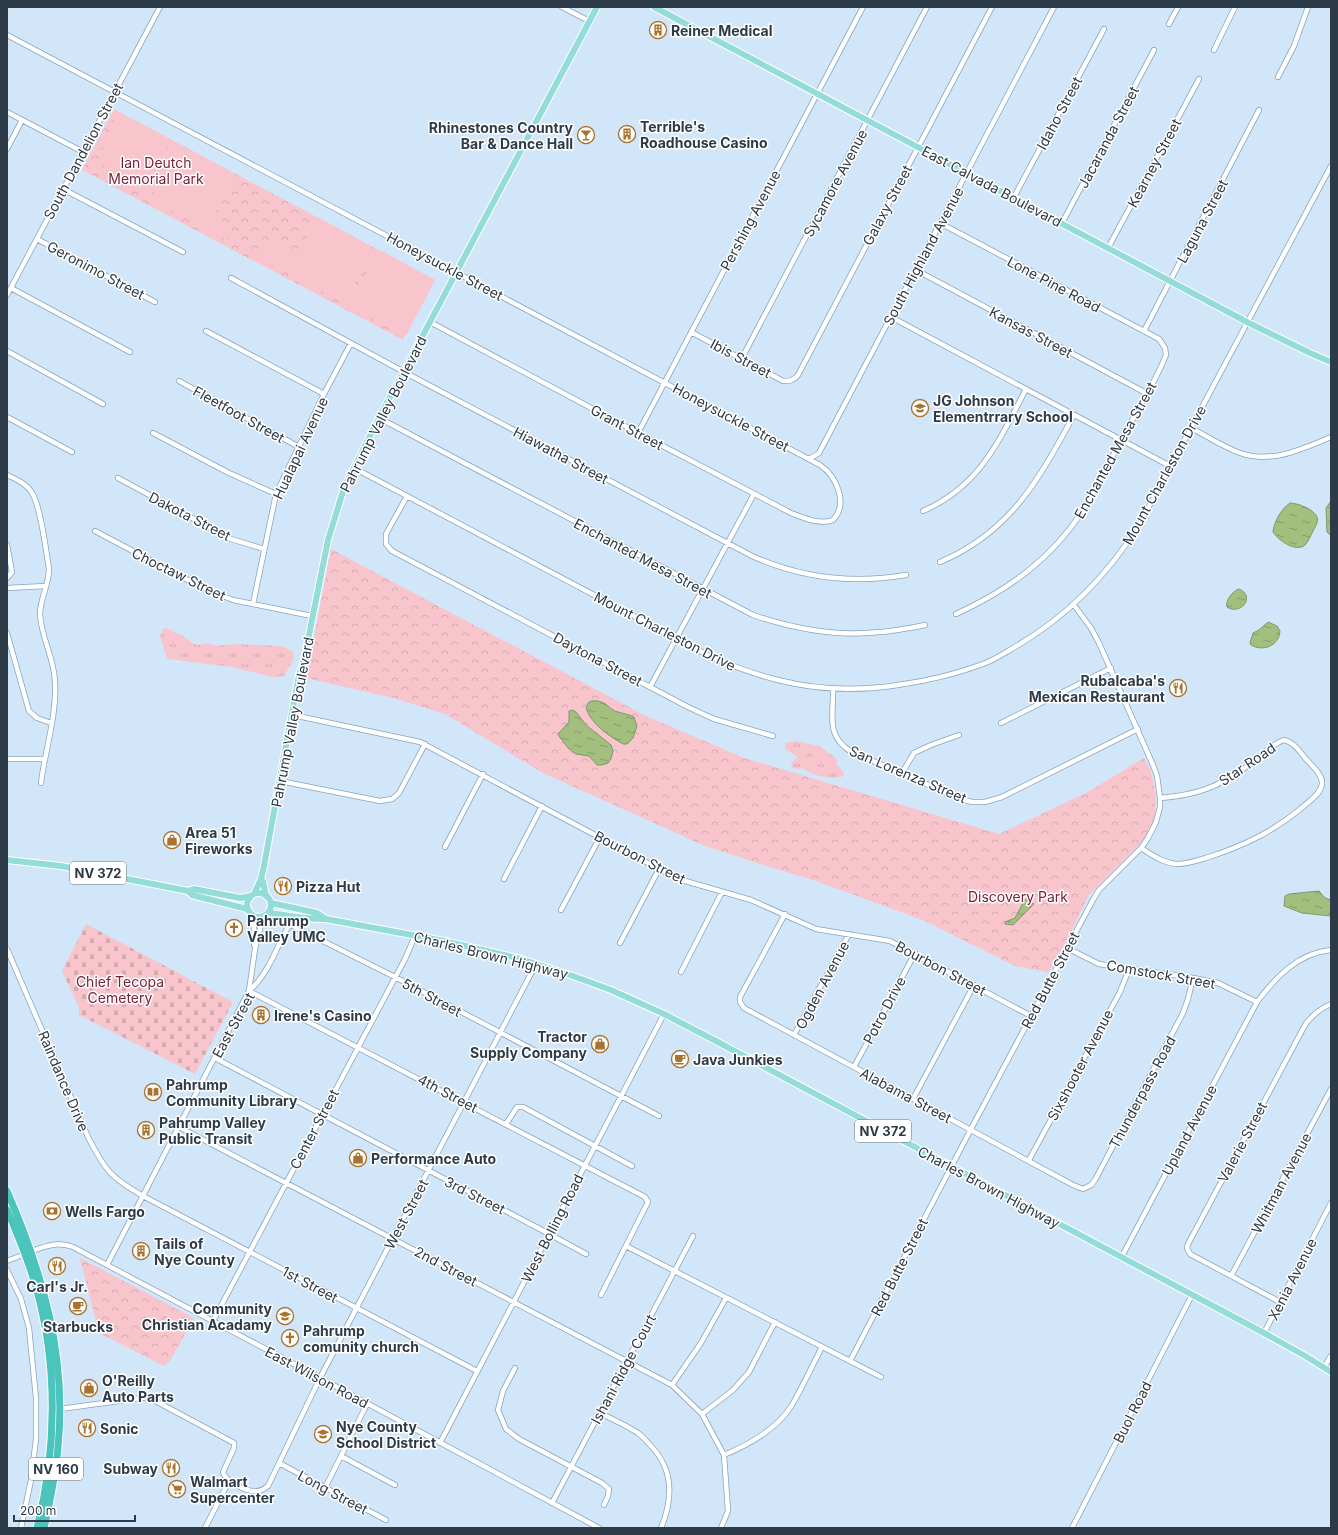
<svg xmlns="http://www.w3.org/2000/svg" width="1338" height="1535" viewBox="0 0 1338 1535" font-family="Inter,sans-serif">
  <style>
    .grass { fill: url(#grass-tufts) }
    .forest { fill: url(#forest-crowns) }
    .cemetery { fill: url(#cemetery-stones) }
    .pitch { fill: #f9c5cd }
    .water { fill: url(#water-ripples); stroke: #7f976e }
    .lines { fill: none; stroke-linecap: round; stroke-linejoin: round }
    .minor-casing { stroke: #86a4c3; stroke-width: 6 }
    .major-casing { stroke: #fff; stroke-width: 8 }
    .highway-casing { stroke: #fff; stroke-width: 9 }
    .minor { stroke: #fff; stroke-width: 4.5 }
    .major { stroke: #93dcd7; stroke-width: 6 }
    .highway { stroke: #4bc5bc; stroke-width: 7 }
    .labels { text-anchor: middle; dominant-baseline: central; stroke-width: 3; stroke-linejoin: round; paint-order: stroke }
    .shield { fill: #fff; stroke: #6c757e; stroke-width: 1 }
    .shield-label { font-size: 13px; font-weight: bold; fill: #2d3a47 }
    .poi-label { font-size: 14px; font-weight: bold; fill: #2d3a47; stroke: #fff; text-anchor: start }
    .street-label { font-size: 14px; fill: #2d3a47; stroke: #fff }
    .park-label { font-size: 14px; fill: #7a213a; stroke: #fff }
  </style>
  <defs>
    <pattern id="grass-tufts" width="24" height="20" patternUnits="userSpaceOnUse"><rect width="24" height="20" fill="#f9c5cd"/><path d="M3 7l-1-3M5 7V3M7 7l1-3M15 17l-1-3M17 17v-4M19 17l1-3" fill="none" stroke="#d6aab1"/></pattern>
    <pattern id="forest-crowns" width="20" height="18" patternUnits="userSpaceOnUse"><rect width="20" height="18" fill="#f9c5cd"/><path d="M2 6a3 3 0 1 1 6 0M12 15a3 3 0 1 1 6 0" fill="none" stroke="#d6aab1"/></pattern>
    <pattern id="cemetery-stones" width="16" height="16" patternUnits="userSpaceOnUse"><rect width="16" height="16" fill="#f9c5cd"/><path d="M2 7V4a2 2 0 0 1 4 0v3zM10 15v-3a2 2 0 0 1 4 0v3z" fill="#d6aab1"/></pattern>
    <pattern id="water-ripples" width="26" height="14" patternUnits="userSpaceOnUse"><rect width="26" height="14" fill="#a2bf7e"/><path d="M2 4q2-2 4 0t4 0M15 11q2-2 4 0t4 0" fill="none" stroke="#849c69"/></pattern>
  </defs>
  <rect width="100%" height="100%" fill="#d2e6f9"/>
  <path class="grass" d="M 167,628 L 183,636 L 191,642 L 197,645 L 208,643 L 216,646 L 233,644 L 282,646 L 293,652 L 294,659 L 284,676 L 272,677 L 232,667 L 167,659 L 160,636 L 163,629 Z
    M 795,741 L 819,746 L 837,759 L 837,765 L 843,771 L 844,776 C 832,780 812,776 802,768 L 798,769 L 792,768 L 791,763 L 798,757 L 785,749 L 785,743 Z"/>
  <path class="forest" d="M 114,109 L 435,280 L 403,340 L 82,170 Z
    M 331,549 L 644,715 L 744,758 L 999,834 L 1086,793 L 1144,758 L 1151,771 L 1156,797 L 1154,828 L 1134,850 L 1089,895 L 1071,932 L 1054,964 L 1048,972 L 1015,966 L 923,920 L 810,879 L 766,866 L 705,846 L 543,773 L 445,714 L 393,698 L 306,678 Z
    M 80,1258 L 194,1318 L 170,1361 L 164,1366 L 99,1333 Z"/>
  <path class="cemetery" d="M 86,924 L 233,1002 L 195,1074 L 79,1015 L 79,1007 L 62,971 Z"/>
  <path class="pitch" d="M 118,112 L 172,140 L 143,194 C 95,171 94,157 118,112 Z
    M 179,144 L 235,174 L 206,229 L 150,199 Z
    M 317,217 L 371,246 L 372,250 L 344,303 L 288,273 Z
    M 224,226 L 228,240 L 207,229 Z
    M 269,238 L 296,252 L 286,272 L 259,259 Z
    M 382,251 L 435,280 L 407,334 L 403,335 L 350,306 L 377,252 Z"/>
  <path class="water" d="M 1331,501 L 1331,536 L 1327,532 L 1326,508 Z
    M 1290,503 C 1297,503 1314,509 1317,517 C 1319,522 1315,527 1313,531 C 1311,535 1308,542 1305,545 C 1296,553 1278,540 1273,532 C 1274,522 1281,509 1290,503 Z
    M 1239,589 C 1256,596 1241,616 1227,607 C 1225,600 1233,591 1239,589 Z
    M 1268,622 L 1277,626 L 1280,631 C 1279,646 1263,652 1251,645 L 1250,643 L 1253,633 L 1259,630 Z
    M 591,701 C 607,699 608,710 618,712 C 624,714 629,714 634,717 L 637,726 L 633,738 L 627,744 L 623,744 C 609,736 591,724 586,708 L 588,703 Z
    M 572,710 L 576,712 L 586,725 L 611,745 L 613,751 L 611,759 L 608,763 L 602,765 L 597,765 L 589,756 L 576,754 L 573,752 L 568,748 L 559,736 L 558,734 L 569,722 L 569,711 Z
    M 1319,891 L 1325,898 L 1331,900 L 1331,916 L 1302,913 L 1284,906 L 1285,896 L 1289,894 Z
    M 1025,899 L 1034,904 L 1013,925 L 1005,924 L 1005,922 L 1015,918 Z"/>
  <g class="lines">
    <g class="minor-casing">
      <path id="minor" d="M 562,7 L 589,21
        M 1169,24 L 1178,7
        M 7,35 L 820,465 C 836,476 849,503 833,520 C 820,525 804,518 791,513 L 638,433 L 430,322
        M 1214,50 L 1235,7
        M 1278,77 L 1294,46 L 1308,7
        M 7,112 L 83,152
        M 7,149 L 22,120
        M 63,189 L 183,252
        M 1014,197 L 1104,29
        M 940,223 L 1159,339 L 1165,348 L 1166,355 C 1156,381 1137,411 1124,435 C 1110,460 1098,486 1083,510 C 1052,559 1008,590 956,614
        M 1062,223 L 1154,50
        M 37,239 L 155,302
        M 1108,248 L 1199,79
        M 916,270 L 1146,393
        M 231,278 L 404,372 L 752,556 C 801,578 853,584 906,575
        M 11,288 L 130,352
        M 7,295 L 160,7
        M 891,317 L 1170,466
        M 206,331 L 324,394
        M 1144,331 L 1259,110
        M 691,332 L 783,381 C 790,381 793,381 798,375 L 992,7
        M 7,351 L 103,404
        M 742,358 L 927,7
        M 179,381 L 299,447
        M 7,417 L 72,452
        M 379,418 L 753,615 C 794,629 837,637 880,632 C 895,631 910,628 925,625
        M 1191,428 C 1207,436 1223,447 1240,453 C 1272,464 1302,449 1331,437
        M 153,433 L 229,473 L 276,494
        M 638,433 L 863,7
        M 809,459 L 819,453 L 1054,7
        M 354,468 L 715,659 C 736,667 756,675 778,680 C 817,690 859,691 898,685 C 927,681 956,674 983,664 C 994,660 1003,654 1013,648 C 1066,618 1107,576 1139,525 L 1331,166
        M 7,475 C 16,479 27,484 32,493 C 41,507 46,551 49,569 C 49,585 40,599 40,614 C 41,638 55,659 55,683 C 57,714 45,751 41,783
        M 118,478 L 218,532 L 231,539 L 264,549
        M 407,496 L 386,534 L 386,544 L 392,551 L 688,707 L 714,719 L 773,736
        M 923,511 C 980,486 999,441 1026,389
        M 95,531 L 203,588 L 233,600 L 312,616
        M 7,545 L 12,572 L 7,578
        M 940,562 C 1011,532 1039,479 1074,415
        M 7,588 L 46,586
        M 253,604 L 276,494 L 324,394 L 351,343
        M 7,633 L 29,711 L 37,718 L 51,723
        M 650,687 L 754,494
        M 833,689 C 834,715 825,734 850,751 L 961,799 L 972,802 L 985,802 L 1002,797 L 1138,729
        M 293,715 L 420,742 L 659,869 L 682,880 L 751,900 L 816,929 L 890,941 L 1031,1016
        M 1001,723 L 1111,668
        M 7,759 L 45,759
        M 902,773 L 914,753 L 931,745 L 959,735
        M 280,781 L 380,801 L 392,799 L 399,793 L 425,744
        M 445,847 L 483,774
        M 1141,848 C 1152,855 1163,863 1177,864 C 1188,864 1199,860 1209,857 C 1246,845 1276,830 1305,805 C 1311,800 1321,793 1322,784 C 1323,775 1312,766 1306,759 C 1300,752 1294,742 1284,740 C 1270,745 1260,757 1249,765 C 1218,787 1198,795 1160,798
        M 504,879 L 542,806
        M 561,910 L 600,837
        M 251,914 L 254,928 L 254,945
        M 785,914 L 740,997 L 740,1002 L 744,1008 L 1073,1185 L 1083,1189 L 1091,1185 L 1095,1180 L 1183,1013 L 1188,999 L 1193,978
        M 289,924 L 395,977 L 659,1116
        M 620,943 L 659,869
        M 1067,948 L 1099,964 L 1193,978 L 1218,983 L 1257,1002
        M 7,949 L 88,1137 C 105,1170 110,1177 143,1196 L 477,1371
        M 681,972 L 722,892
        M 249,991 L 645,1197 L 648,1202 L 601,1295
        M 249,991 L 255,949 L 263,917
        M 794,1035 L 849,934
        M 215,1058 L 538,1228 L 586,1254
        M 854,1067 L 915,953
        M 913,1099 L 974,985
        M 506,1124 L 517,1107 L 523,1107 L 632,1166
        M 179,1127 L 672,1385 L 702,1414 L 724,1455 L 728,1511 L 721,1528
        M 1029,1160 L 1120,992 L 1129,969
        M 626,1246 L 881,1377
        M 32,1251 C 46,1246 58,1241 73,1247 L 292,1363 L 599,1528
        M 1121,1258 L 1257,1002 C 1276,977 1298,953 1331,950
        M 7,1261 L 25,1254
        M 107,1265 L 249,991 C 264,978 273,958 281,940 C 286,932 289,923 296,916
        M 7,1270 L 21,1299 L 29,1328 L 36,1398 L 36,1439 L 31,1480 L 21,1528
        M 1231,1276 L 1331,1089
        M 1280,1302 L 1190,1254 L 1187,1248 L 1188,1244 L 1305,1025 C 1312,1015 1319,1009 1331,1004
        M 213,1321 L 405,959 L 415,936
        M 1264,1333 L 1331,1203
        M 850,1361 L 971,1129 L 1094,898 L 1099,890 L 1141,848 L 1148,838 L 1156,822 L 1160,807 L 1160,798 L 1157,776 L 1153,765 L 1099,643 L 1091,628 L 1074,605
        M 515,1368 L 503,1391 L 498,1410 L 506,1429 L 519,1439 L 602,1483 L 609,1489 L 608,1496 L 604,1505
        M 1324,1368 L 1330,1357
        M 672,1385 L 701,1343 L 726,1298
        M 53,1410 L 148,1397 L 234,1443 L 234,1448 L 223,1472 C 225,1481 245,1491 254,1491 C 260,1492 264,1489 268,1486 L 320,1378 L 536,964
        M 600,1413 C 612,1419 626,1425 638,1433 C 643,1436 647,1442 651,1446 C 674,1470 673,1499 661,1528
        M 702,1414 L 733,1390 L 749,1372 L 775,1322
        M 440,1443 L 664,1014
        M 724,1455 C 748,1445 778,1428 792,1405 C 803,1386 812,1366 822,1347
        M 341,1456 L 395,1485
        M 279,1463 L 386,1520
        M 325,1488 L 367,1404
        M 552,1503 L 693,1236
        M 205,1528 L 229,1481
        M 1072,1528 L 1192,1295"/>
    </g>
    <g class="major-casing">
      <path id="major" d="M 654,7 L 1247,322 L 1310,353 L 1331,362
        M 7,860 L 61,866 L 188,891 L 194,889 L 240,898 L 251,896
        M 261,879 L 263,882 L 266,896
        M 188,891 L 192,895 L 247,909
        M247 905a12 12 0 1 1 24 0a12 12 0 1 1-24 0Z
        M 254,894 L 261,879 L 264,866 L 299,675 L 304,660 L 328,540 L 344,488 L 379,418 L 597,7
        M 271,903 L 317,913 L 326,919
        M 269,913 C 286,915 309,920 326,919 L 444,941 L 521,959 L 573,976 L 611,990 L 664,1014 L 714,1040 L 1264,1333 L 1307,1357 L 1331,1372"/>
    </g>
    <g class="highway-casing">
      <path id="highway" d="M 7,1191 C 43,1274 67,1356 58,1447 C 56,1475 50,1501 44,1528
        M 7,1210 C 18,1235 28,1260 36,1287 C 58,1365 57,1449 37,1528"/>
    </g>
    <use href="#minor" class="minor"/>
    <use href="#major" class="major"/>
    <use href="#highway" class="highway"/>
  </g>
  <defs>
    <g id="building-ring" transform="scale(0.9)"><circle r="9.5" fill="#fff" stroke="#a9722e" stroke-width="1.5"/><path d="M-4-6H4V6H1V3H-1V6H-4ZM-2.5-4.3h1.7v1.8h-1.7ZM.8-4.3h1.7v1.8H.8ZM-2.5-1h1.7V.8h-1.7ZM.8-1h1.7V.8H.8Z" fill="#a9722e"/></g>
    <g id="bar-ring" transform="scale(0.9)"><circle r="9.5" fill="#fff" stroke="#a9722e" stroke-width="1.5"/><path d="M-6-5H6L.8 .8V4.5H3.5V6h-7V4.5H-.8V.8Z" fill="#a9722e"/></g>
    <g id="school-ring" transform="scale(0.9)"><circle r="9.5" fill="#fff" stroke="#a9722e" stroke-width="1.5"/><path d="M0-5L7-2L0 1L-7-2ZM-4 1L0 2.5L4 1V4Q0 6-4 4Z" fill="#a9722e"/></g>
    <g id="restaurant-ring" transform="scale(0.9)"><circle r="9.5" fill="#fff" stroke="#a9722e" stroke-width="1.5"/><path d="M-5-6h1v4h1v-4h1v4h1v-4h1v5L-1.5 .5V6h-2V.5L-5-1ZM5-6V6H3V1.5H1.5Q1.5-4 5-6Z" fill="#a9722e"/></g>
    <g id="shop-ring" transform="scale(0.9)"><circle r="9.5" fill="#fff" stroke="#a9722e" stroke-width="1.5"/><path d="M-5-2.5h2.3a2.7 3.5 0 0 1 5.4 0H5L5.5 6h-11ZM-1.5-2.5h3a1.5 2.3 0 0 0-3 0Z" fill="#a9722e"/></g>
    <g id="church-ring" transform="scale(0.9)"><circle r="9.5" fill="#fff" stroke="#a9722e" stroke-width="1.5"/><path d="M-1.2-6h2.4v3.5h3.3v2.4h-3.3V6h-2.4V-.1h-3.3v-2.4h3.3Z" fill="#a9722e"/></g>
    <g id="cafe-ring" transform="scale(0.9)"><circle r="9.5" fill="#fff" stroke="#a9722e" stroke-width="1.5"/><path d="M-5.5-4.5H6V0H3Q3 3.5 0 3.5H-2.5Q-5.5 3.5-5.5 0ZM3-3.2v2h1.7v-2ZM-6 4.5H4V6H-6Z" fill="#a9722e"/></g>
    <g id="library-ring" transform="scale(0.9)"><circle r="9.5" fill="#fff" stroke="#a9722e" stroke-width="1.5"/><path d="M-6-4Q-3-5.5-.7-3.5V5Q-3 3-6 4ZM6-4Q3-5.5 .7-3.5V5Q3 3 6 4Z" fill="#a9722e"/></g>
    <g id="bank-ring" transform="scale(0.9)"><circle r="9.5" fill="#fff" stroke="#a9722e" stroke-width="1.5"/><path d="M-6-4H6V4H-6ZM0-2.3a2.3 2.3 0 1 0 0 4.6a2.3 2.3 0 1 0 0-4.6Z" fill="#a9722e"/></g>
    <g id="supermarket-ring" transform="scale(0.9)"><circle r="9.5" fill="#fff" stroke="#a9722e" stroke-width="1.5"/><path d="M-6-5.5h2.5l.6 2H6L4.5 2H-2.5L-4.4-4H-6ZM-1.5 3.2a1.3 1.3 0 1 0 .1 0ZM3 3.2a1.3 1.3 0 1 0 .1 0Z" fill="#a9722e"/></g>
  </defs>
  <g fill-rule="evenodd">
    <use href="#building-ring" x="658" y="30"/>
    <use href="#building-ring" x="627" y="134"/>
    <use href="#bar-ring" x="586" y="135"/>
    <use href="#school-ring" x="920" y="408"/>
    <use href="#restaurant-ring" x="1178" y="688"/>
    <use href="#shop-ring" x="172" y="840"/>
    <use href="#restaurant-ring" x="283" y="886"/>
    <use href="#church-ring" x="234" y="928"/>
    <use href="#building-ring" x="261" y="1015"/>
    <use href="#shop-ring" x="600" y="1044"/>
    <use href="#cafe-ring" x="680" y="1059"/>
    <use href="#library-ring" x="153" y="1092"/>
    <use href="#building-ring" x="146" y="1130"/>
    <use href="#shop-ring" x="358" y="1158"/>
    <use href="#bank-ring" x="52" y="1211"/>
    <use href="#building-ring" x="141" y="1251"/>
    <use href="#restaurant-ring" x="57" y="1266"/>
    <use href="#cafe-ring" x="78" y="1306"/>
    <use href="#school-ring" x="285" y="1316"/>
    <use href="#church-ring" x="290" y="1338"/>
    <use href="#shop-ring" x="89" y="1388"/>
    <use href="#restaurant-ring" x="87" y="1428"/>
    <use href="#school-ring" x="323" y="1434"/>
    <use href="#restaurant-ring" x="171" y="1468"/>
    <use href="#supermarket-ring" x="177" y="1489"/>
  </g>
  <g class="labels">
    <g class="shield">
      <rect x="70" y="862" width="56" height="22" rx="3"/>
      <rect x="855" y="1120" width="56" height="22" rx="3"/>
      <rect x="29" y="1458" width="54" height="22" rx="3"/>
    </g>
    <g class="shield-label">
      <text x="98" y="873">NV 372</text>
      <text x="883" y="1131">NV 372</text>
      <text x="56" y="1469">NV 160</text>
    </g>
    <g class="poi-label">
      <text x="671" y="30">Reiner Medical</text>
      <text x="640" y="126">Terrible's<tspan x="640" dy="16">Roadhouse Casino</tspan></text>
      <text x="573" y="127" text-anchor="end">Rhinestones Country<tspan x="573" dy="16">Bar &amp; Dance Hall</tspan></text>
      <text x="933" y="400">JG Johnson<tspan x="933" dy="16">Elementrrary School</tspan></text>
      <text x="1165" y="680" text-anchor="end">Rubalcaba's<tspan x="1165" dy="16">Mexican Restaurant</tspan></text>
      <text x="185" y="832">Area 51<tspan x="185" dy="16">Fireworks</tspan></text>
      <text x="296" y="886">Pizza Hut</text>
      <text x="247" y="920">Pahrump<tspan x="247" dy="16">Valley UMC</tspan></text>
      <text x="274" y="1015">Irene's Casino</text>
      <text x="587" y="1036" text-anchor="end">Tractor<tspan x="587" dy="16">Supply Company</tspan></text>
      <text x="693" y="1059">Java Junkies</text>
      <text x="166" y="1084">Pahrump<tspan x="166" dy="16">Community Library</tspan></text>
      <text x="159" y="1122">Pahrump Valley<tspan x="159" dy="16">Public Transit</tspan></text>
      <text x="371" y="1158">Performance Auto</text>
      <text x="65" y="1211">Wells Fargo</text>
      <text x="154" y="1243">Tails of<tspan x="154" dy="16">Nye County</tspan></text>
      <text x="57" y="1286" text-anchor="middle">Carl's Jr.</text>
      <text x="272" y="1308" text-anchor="end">Community<tspan x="272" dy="16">Christian Acadamy</tspan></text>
      <text x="78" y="1326" text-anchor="middle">Starbucks</text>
      <text x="303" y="1330">Pahrump<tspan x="303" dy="16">comunity church</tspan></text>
      <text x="102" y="1380">O'Reilly<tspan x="102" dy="16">Auto Parts</tspan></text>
      <text x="336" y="1426">Nye County<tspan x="336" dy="16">School District</tspan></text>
      <text x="100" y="1428">Sonic</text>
      <text x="158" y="1468" text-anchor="end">Subway</text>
      <text x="190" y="1481">Walmart<tspan x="190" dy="16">Supercenter</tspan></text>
    </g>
    <g class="street-label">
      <text transform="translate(1059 113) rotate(-62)">Idaho Street</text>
      <text transform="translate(1108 137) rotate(-62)">Jacaranda Street</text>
      <text transform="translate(83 151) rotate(-62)">South Dandelion Street</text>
      <text transform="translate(1154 163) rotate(-62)">Kearney Street</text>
      <text transform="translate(835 183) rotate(-62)">Sycamore Avenue</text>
      <text transform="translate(992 186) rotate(28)">East Calvada Boulevard</text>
      <text transform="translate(887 205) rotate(-62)">Galaxy Street</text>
      <text transform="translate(750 220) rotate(-62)">Pershing Avenue</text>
      <text transform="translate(1202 221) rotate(-62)">Laguna Street</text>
      <text transform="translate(923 256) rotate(-62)">South Highland Avenue</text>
      <text transform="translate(445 266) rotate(28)">Honeysuckle Street</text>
      <text transform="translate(96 270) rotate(28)">Geronimo Street</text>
      <text transform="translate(1054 284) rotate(28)">Lone Pine Road</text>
      <text transform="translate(1031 332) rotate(28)">Kansas Street</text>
      <text transform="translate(741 358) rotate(28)">Ibis Street</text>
      <text transform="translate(239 414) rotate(29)">Fleetfoot Street</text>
      <text transform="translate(383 414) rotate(-63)">Pahrump Valley Boulevard</text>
      <text transform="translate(731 417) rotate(28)">Honeysuckle Street</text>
      <text transform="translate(627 427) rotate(28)">Grant Street</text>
      <text transform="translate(300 448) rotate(-65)">Hualapai Avenue</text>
      <text transform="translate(1115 450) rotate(-61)">Enchanted Mesa Street</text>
      <text transform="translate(561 455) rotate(28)">Hiawatha Street</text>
      <text transform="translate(1164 475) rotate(-61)">Mount Charleston Drive</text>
      <text transform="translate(190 516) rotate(27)">Dakota Street</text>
      <text transform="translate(643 558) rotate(28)">Enchanted Mesa Street</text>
      <text transform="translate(179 574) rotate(26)">Choctaw Street</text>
      <text transform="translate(665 631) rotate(27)">Mount Charleston Drive</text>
      <text transform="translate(598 659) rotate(28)">Daytona Street</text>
      <text transform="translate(292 722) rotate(-79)">Pahrump Valley Boulevard</text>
      <text transform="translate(1247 764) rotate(-34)">Star Road</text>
      <text transform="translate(908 774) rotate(23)">San Lorenza Street</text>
      <text transform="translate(640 857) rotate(27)">Bourbon Street</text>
      <text transform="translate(491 955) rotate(14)">Charles Brown Highway</text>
      <text transform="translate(941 968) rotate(28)">Bourbon Street</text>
      <text transform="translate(1161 974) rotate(10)">Comstock Street</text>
      <text transform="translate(1050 980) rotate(-62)">Red Butte Street</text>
      <text transform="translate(822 985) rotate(-62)">Ogden Avenue</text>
      <text transform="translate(432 997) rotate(28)">5th Street</text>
      <text transform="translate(884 1010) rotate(-62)">Potro Drive</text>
      <text transform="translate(233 1025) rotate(-61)">East Street</text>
      <text transform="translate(1080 1065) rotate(-62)">Sixshooter Avenue</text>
      <text transform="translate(64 1081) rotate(67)">Raindance Drive</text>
      <text transform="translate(1142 1092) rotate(-62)">Thunderpass Road</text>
      <text transform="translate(448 1093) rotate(28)">4th Street</text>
      <text transform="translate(906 1095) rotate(28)">Alabama Street</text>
      <text transform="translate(314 1129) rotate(-62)">Center Street</text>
      <text transform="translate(1189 1130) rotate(-62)">Upland Avenue</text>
      <text transform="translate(1242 1142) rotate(-62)">Valerie Street</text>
      <text transform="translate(1281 1183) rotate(-62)">Whitman Avenue</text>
      <text transform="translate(989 1187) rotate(28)">Charles Brown Highway</text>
      <text transform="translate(475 1195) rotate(27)">3rd Street</text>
      <text transform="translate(406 1214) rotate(-62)">West Street</text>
      <text transform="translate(552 1228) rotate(-63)">West Bolling Road</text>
      <text transform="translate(446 1266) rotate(28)">2nd Street</text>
      <text transform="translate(899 1267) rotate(-63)">Red Butte Street</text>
      <text transform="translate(1292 1279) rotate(-63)">Xenia Avenue</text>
      <text transform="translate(310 1284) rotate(28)">1st Street</text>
      <text transform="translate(623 1369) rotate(-62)">Ishani Ridge Court</text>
      <text transform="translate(317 1377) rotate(28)">East Wilson Road</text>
      <text transform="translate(1132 1412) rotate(-63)">Buol Road</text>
      <text transform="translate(333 1492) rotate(28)">Long Street</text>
    </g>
    <g class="park-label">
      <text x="156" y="162">Ian Deutch<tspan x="156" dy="16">Memorial Park</tspan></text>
      <text x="1018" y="896">Discovery Park</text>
      <text x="120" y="981">Chief Tecopa<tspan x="120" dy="16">Cemetery</tspan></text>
    </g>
  </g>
  <rect width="1338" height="1535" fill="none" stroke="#2d3a47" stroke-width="16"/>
  <path d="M14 1515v6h121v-6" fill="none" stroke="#2d3a47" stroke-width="2"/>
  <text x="20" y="1515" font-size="12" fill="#2d3a47" stroke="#ffffff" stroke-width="3" paint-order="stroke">200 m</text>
</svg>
